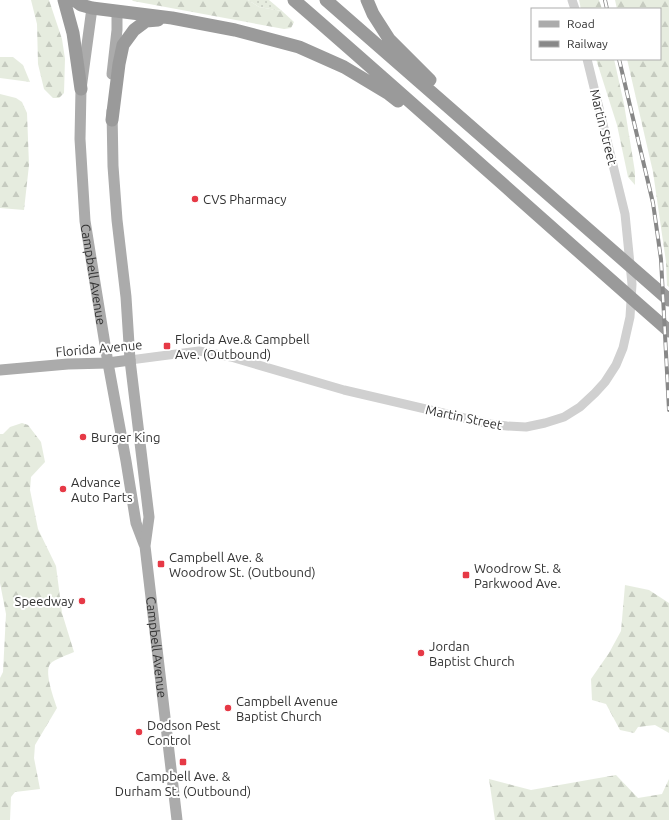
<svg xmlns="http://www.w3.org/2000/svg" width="669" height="820" viewBox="0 0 669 820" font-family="Ubuntu,sans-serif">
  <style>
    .grass { fill: url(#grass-dots) }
    .forest { fill: url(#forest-firs) }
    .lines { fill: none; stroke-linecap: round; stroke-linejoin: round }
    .minor { stroke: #d0d0d0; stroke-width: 9 }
    .major { stroke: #ababab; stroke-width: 11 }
    .highway { stroke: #9a9a9a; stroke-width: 13 }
    .rail-casing { stroke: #888; stroke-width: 4 }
    .rail { stroke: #fff; stroke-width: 2.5; stroke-dasharray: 8; stroke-linecap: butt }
    .poi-dot { fill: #e63946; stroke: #fff; stroke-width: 1.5 }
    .labels { text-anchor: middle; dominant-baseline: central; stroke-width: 4; stroke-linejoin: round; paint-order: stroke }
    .street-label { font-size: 13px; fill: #333; stroke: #fff }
    .poi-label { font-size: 13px; fill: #333; stroke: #fff; text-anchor: start }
  </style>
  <defs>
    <pattern id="grass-dots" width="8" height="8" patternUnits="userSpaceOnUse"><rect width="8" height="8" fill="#e6ecdf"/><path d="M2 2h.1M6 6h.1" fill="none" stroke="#c6cbc0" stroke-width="1.8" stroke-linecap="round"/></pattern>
    <pattern id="forest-firs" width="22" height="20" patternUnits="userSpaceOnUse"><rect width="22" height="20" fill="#e6ecdf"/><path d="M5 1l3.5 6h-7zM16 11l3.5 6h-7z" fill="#c6cbc0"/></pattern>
  </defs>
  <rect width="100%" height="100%" fill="#fff"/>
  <path class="grass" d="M 248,0 L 269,0 L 282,11 L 259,7 Z"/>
  <path class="forest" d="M 31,0 L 49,0 L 62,39 L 65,59 L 64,93 L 59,98 L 53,98 L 44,89 L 38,64 L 37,24 Z
    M 132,0 L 248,0 L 259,7 L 282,11 L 294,22 L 291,28 L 284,29 L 133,1 Z
    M 579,0 L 599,0 L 602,9 L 581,9 Z
    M 615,0 L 669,0 L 669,287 L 667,285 L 666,262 L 653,172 L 627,59 L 660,59 L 660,9 L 617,9 Z
    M 0,57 L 13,57 L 23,65 L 30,82 L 0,78 Z
    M 596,59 L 614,59 L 624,104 L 635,172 L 635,185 L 628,177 L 617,125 Z
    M 0,94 L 16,98 L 22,102 L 27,113 L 29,165 L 24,210 L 0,208 Z
    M 22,423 L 28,425 L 41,442 L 45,462 L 31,477 L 30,490 L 38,529 L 56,566 L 62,613 L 74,652 C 69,654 54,660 51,663 C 43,670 54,699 57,708 L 35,745 L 34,758 L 40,789 L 15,792 L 11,797 L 10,820 L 0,820 L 0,678 L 3,672 L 6,614 L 0,583 L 0,434 L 3,434 L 10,427 Z
    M 625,585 L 649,590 L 669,603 L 669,733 L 655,725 L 638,727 L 634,733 L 620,730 L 606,704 L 592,700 L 591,679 L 609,653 L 621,631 Z
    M 616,775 L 638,798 L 662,794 L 669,779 L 669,820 L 495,820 L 489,779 L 531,790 Z"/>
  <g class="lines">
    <path class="minor" d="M 572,0 L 575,9
      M 130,360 L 199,351 L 231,357 L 344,390 L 490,424 L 507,426 L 526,427 L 545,423 L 564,417 L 580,407 L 595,393 L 605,382 L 616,365 L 623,348 L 630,317 L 632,284 L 625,214 L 587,59"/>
    <g class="major">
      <path id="s1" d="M 92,8 L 81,89 L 80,139 L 85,221 L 108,363 L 126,461 L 136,523 L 144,544"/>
      <path d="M 112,74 L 117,30 L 117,11"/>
      <path id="s2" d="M 112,111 L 113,166 L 117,220 L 126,297 L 130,360 L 149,517 L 145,546 L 177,820"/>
      <path d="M 0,370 L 68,364 L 108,363 L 130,360"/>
    </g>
    <path class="highway" d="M 64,0 L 73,33 L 81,89
      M 74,0 L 81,5 L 92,8 L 172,18 L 235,30 L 299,47 L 344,67 L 389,94 L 398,101
      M 294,0 C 420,109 543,221 669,331
      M 326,0 L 669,300
      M 367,0 L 373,14 L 389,39 L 430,80
      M 112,120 L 119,64 L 123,45 L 134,30 L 146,21 L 158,20"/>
    <g class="rail-casing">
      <path id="rail" d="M 605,0 L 607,9
        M 619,59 L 653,203 L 661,259 L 669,410"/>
    </g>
    <use href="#rail" class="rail"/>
  </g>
  <g class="poi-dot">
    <circle cx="195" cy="199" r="4"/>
    <rect x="163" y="342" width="8" height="8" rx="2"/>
    <circle cx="83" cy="437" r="4"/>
    <circle cx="63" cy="489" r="4"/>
    <rect x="157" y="560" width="8" height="8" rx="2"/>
    <rect x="462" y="571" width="8" height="8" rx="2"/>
    <circle cx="82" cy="601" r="4"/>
    <circle cx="421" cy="653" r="4"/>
    <circle cx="228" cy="708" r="4"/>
    <circle cx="139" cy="732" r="4"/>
    <rect x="179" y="758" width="8" height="8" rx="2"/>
  </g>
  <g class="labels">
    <g class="street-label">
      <text transform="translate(604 127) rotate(76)">Martin Street</text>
      <text stroke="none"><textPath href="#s1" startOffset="268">Campbell Avenue</textPath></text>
      <text transform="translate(99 348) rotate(-5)">Florida Avenue</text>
      <text transform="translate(464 417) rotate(12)">Martin Street</text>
      <text stroke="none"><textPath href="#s2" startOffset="539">Campbell Avenue</textPath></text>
    </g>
    <g class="poi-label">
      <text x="203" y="199">CVS Pharmacy</text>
      <text x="175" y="339">Florida Ave.&amp; Campbell<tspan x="175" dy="15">Ave. (Outbound)</tspan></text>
      <text x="91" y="437">Burger King</text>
      <text x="71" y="482">Advance<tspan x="71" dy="15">Auto Parts</tspan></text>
      <text x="169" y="557">Campbell Ave. &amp;<tspan x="169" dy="15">Woodrow St. (Outbound)</tspan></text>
      <text x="474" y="568">Woodrow St. &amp;<tspan x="474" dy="15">Parkwood Ave.</tspan></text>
      <text x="74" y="601" text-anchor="end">Speedway</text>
      <text x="429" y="646">Jordan<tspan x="429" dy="15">Baptist Church</tspan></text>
      <text x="236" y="701">Campbell Avenue<tspan x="236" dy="15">Baptist Church</tspan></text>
      <text x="147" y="725">Dodson Pest<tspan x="147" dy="15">Control</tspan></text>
      <text x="183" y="776" text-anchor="middle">Campbell Ave. &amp;<tspan x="183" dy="15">Durham St. (Outbound)</tspan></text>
    </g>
  </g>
  <rect x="531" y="8" width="130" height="52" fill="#ffffff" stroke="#adadad"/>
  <rect x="539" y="21" width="20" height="6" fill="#ababab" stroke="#adadad"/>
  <text x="567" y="28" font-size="12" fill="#333333">Road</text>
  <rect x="539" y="41" width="20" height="6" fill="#888888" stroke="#adadad"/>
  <text x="567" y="48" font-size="12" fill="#333333">Railway</text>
</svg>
